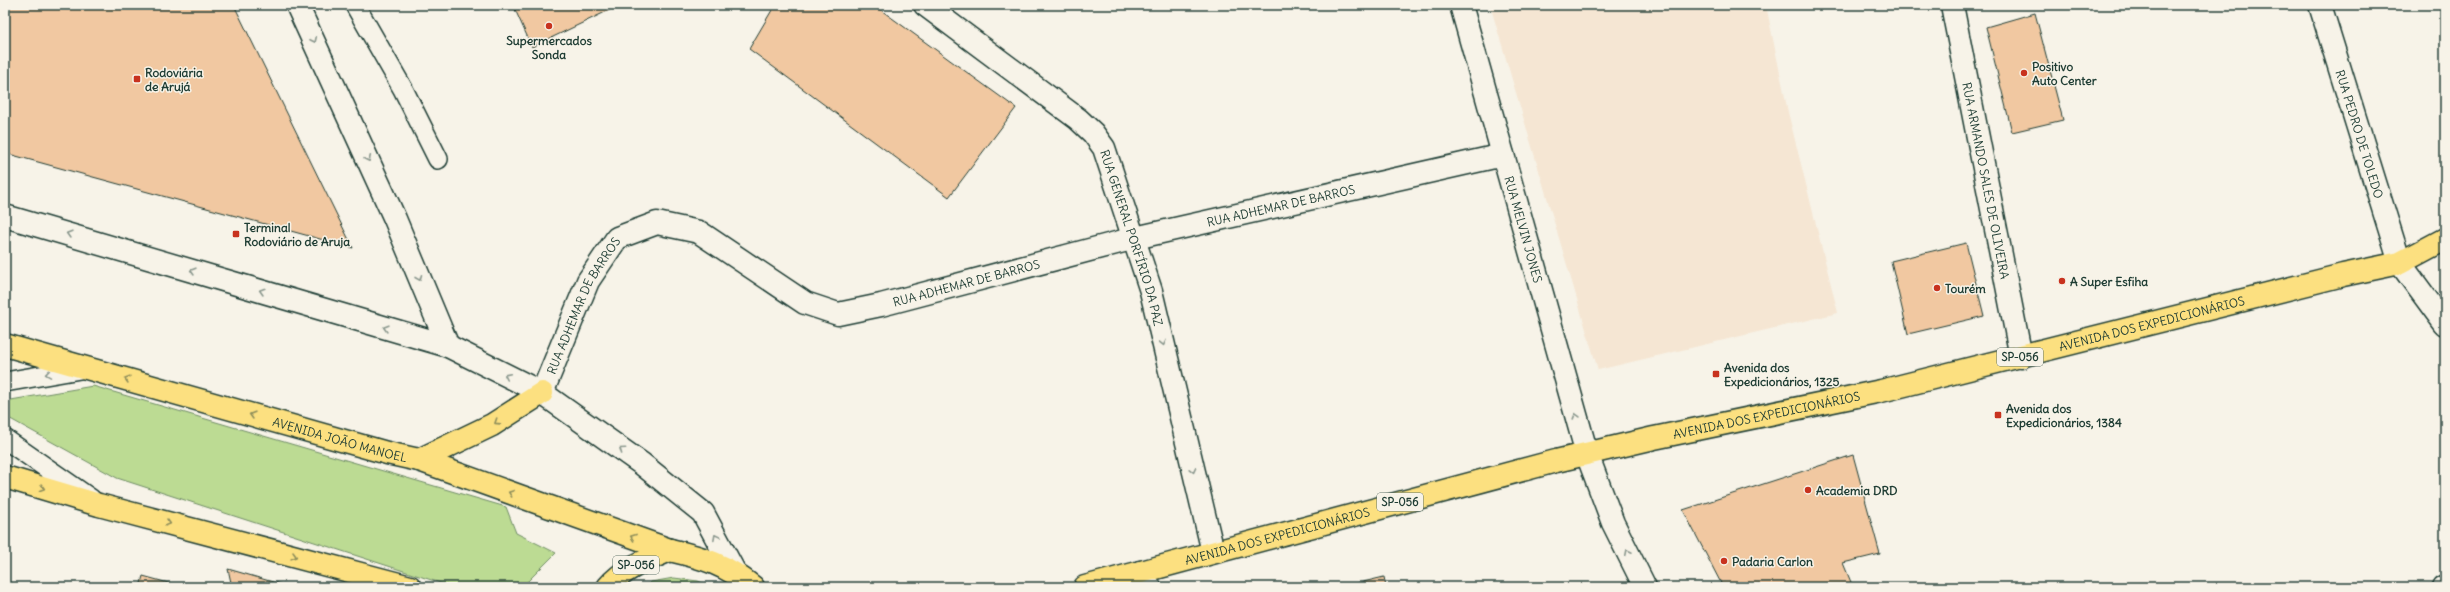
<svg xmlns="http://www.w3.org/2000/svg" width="2450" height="592" viewBox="0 0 2450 592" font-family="Delius,sans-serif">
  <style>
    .built { fill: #f5e6d3 }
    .green { fill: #bcdb93; stroke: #6e8c64 }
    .building { fill: #f1c8a1; stroke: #1f3d34 }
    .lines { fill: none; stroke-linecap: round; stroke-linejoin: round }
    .lane-casing { stroke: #1f3d34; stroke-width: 22 }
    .street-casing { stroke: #1f3d34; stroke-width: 25 }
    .primary-casing { stroke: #1f3d34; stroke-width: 25 }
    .lane { stroke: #f7f3e8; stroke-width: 19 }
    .street { stroke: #f7f3e8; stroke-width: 22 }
    .primary { stroke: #fce080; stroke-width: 22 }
    .oneway { stroke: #8b988e }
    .oneway2 { stroke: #8e8e5a }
    .poi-dot { fill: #c8321e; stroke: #f7f3e8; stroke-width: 1.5 }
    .labels { text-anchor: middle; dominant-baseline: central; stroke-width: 3; stroke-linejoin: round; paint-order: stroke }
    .shield { fill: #f7f3e8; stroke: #60746a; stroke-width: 1 }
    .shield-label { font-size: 11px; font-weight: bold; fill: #1f3d34 }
    .poi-label { font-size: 12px; font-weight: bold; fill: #1f3d34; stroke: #f7f3e8; text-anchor: start }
    .street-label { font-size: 12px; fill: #1f3d34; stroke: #f7f3e8 }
  </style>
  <rect width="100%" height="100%" fill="#f7f3e8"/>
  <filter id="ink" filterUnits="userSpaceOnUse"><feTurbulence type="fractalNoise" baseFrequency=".025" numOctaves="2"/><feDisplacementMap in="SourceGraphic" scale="8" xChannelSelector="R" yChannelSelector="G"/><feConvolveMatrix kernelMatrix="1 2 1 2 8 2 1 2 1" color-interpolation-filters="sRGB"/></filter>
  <g filter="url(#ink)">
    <path class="built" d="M 1490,5 L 1766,5 L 1788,112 L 1838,313 L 1598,370 Z"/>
    <path class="green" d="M 93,386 L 506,507 L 516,533 L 556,553 L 522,587 L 453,587 L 117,478 L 5,416 L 5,401 Z
      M 674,578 L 698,581 L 711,587 L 643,587 L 651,582 Z"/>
    <path class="building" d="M 5,5 L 234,5 L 353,248 L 5,153 Z
      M 513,5 L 620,5 L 532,47 Z
      M 775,5 L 874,5 L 1016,108 L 949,197 L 749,49 Z
      M 2035,13 L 2063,120 L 2012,132 L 1986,27 Z
      M 1966,243 L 1984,316 L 1908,334 L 1891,261 Z
      M 1853,455 L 1880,554 L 1843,563 L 1853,587 L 1723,587 L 1683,510 Z
      M 228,569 L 280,584 L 294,587 L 232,587 Z
      M 143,576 L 183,587 L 140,587 Z
      M 1384,577 L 1386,587 L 1342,587 Z"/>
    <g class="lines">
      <g class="lane-casing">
        <path id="lane" d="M 355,5 L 403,89 L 438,159
          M 5,382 L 86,368
          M 5,439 L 91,499"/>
      </g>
      <g class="street-casing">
        <g id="street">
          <path d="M 297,5 L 395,219 L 448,346"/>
          <path id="s1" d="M 925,5 L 1078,119 L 1093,133 L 1104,148 L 1151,291 L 1213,552"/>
          <path id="s2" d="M 1461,5 L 1587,454 L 1613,523 L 1645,587"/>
          <path id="s3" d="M 1952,5 L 2021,357"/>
          <path id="s4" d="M 2320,5 L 2400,263 L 2445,324"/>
          <path d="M 5,216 L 448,346 L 542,393 L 642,464 L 703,513 L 734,571"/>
          <path id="s5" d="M 542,393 L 588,281 L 617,238 L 657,223 L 699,232 L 805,303 L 838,314 L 881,305 L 1135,238 L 1503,155"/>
          <path d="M 1140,572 L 1150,587"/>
          <path d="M 2443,587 L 2445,586"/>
        </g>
      </g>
      <g class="primary-casing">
        <g id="primary">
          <path id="s6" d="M 5,345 L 387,453 L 419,460 L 670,550 C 704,558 725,564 753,587"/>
          <path d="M 419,460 L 492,425 L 542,393"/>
          <path d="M 5,477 L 99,505 L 410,587"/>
          <path d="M 608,587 C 624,568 647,560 670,550"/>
          <path id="s7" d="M 1085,587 L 1556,461 L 1654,438 L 1881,391 L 2343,275 L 2400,263 L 2445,239"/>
        </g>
      </g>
      <use href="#lane" class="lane"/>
      <use href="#street" class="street"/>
      <use href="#primary" class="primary"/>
    </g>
    <defs><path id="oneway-chevron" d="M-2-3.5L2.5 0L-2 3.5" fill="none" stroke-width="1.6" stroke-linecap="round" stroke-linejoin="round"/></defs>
    <g class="oneway">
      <use href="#oneway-chevron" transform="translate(314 40) rotate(65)"/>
      <use href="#oneway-chevron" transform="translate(368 159) rotate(65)"/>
      <use href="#oneway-chevron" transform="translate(69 234) rotate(-164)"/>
      <use href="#oneway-chevron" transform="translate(193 271) rotate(-164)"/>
      <use href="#oneway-chevron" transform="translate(419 278) rotate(68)"/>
      <use href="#oneway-chevron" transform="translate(262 291) rotate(-164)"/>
      <use href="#oneway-chevron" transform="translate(386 328) rotate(-164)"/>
      <use href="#oneway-chevron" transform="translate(1163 343) rotate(77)"/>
      <use href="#oneway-chevron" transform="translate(48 374) rotate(171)"/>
      <use href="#oneway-chevron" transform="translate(507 376) rotate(-154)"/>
      <use href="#oneway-chevron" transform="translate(1576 416) rotate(-106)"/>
      <use href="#oneway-chevron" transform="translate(622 450) rotate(-145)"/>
      <use href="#oneway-chevron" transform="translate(1193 470) rotate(77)"/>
      <use href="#oneway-chevron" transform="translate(716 537) rotate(-118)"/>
      <use href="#oneway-chevron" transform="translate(1628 552) rotate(-116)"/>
    </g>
    <g class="oneway2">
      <use href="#oneway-chevron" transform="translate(127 379) rotate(-164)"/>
      <use href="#oneway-chevron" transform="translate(252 415) rotate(-164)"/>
      <use href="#oneway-chevron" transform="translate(497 422) rotate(147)"/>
      <use href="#oneway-chevron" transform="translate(42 488) rotate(16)"/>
      <use href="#oneway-chevron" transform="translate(511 493) rotate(-160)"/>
      <use href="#oneway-chevron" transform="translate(168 523) rotate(15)"/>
      <use href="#oneway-chevron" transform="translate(633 537) rotate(-160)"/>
      <use href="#oneway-chevron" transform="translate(294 556) rotate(15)"/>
    </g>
  </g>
  <g class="poi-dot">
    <circle cx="549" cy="26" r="4"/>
    <circle cx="2024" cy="73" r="4"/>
    <rect x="133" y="75" width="8" height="8" rx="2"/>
    <rect x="232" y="230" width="8" height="8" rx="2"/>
    <circle cx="2062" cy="281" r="4"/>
    <circle cx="1937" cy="288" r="4"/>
    <rect x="1712" y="370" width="8" height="8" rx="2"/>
    <rect x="1994" y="411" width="8" height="8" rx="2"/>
    <circle cx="1808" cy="490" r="4"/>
    <circle cx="1724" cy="561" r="4"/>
  </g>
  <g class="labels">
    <g class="shield">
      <rect x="1997" y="348" width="46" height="18" rx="3"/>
      <rect x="1377" y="493" width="46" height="18" rx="3"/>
      <rect x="613" y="556" width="46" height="18" rx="3"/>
    </g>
    <g class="shield-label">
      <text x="2020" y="357">SP-056</text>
      <text x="1400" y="502">SP-056</text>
      <text x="636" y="565">SP-056</text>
    </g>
    <g class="poi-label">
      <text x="549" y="40" text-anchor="middle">Supermercados<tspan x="549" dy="14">Sonda</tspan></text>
      <text x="2032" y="66">Positivo<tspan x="2032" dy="14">Auto Center</tspan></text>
      <text x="145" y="72">Rodoviária<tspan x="145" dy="14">de Arujá</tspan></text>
      <text x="244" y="227">Terminal<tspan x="244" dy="14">Rodoviário de Aruja</tspan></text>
      <text x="2070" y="281">A Super Esfiha</text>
      <text x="1945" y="288">Tourém</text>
      <text x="1724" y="367">Avenida dos<tspan x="1724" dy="14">Expedicionários, 1325</tspan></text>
      <text x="2006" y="408">Avenida dos<tspan x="2006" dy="14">Expedicionários, 1384</tspan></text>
      <text x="1816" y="490">Academia DRD</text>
      <text x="1732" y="561">Padaria Carlon</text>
    </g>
    <g class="street-label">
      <text stroke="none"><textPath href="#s4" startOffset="135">RUA PEDRO DE TOLEDO</textPath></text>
      <text stroke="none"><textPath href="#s3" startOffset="179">RUA ARMANDO SALES DE OLIVEIRA</textPath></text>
      <text stroke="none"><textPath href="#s5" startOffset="877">RUA ADHEMAR DE BARROS</textPath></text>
      <text stroke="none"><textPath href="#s2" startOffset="233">RUA MELVIN JONES</textPath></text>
      <text stroke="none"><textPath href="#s1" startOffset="324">RUA GENERAL PORFÍRIO DA PAZ</textPath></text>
      <text stroke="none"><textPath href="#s5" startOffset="553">RUA ADHEMAR DE BARROS</textPath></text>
      <text stroke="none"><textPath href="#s5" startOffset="97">RUA ADHEMAR DE BARROS</textPath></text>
      <text stroke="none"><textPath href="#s7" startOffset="1099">AVENIDA DOS EXPEDICIONÁRIOS</textPath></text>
      <text stroke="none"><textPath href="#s7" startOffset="703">AVENIDA DOS EXPEDICIONÁRIOS</textPath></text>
      <text stroke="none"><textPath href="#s6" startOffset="348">AVENIDA JOÃO MANOEL</textPath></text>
      <text stroke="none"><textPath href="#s7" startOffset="199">AVENIDA DOS EXPEDICIONÁRIOS</textPath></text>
    </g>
  </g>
  <rect width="2450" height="592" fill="none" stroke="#f7f3e8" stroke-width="20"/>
  <rect x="10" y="10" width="2430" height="572" fill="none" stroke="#1f3d34" stroke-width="1.5" filter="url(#ink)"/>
</svg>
